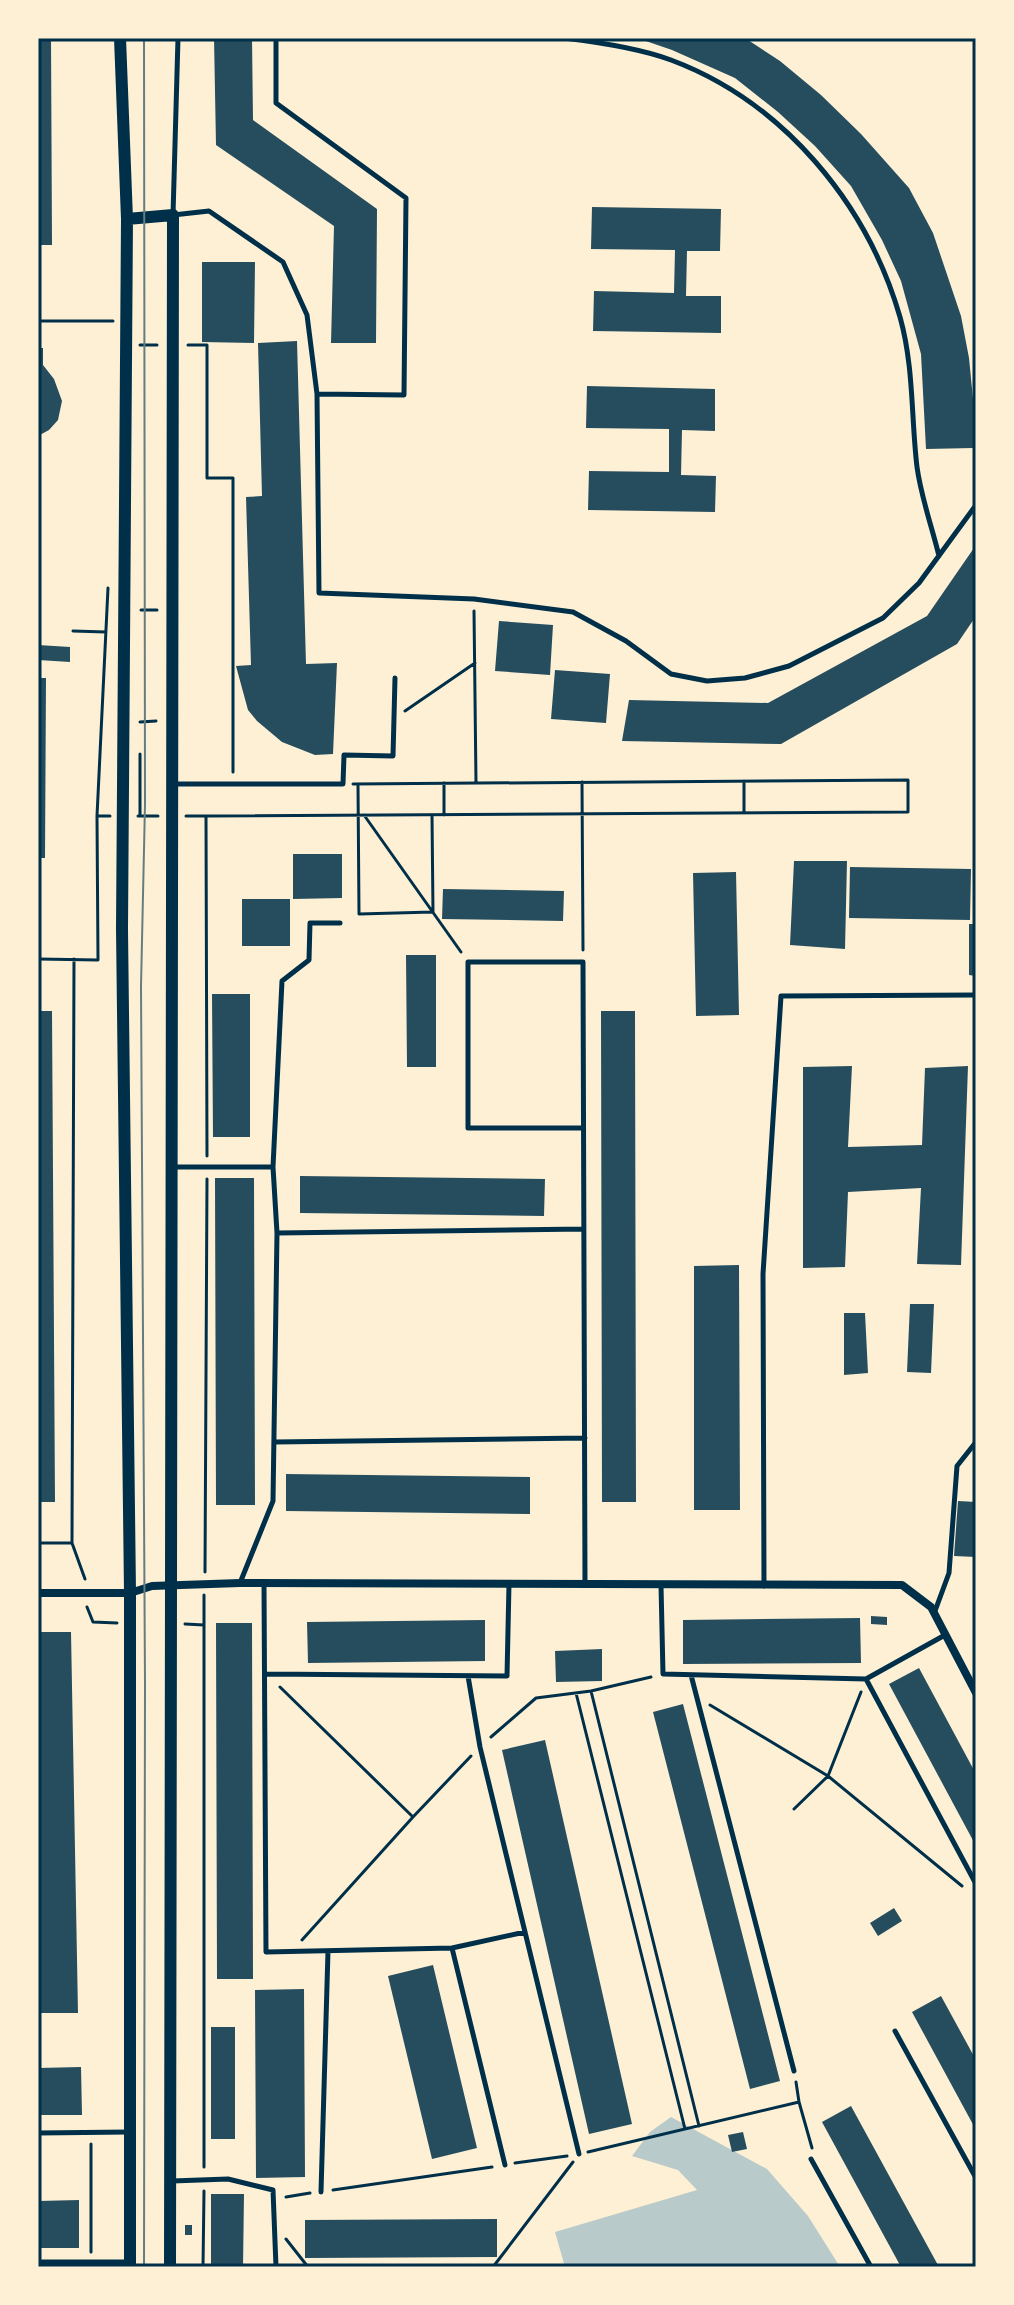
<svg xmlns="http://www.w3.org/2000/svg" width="1014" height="2305" viewBox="0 0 1014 2305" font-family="Mulish,sans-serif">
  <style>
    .green { fill: #b9caca }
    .building { fill: #264d5e }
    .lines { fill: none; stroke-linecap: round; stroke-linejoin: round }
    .path { stroke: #003049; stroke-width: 3 }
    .service { stroke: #003049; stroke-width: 5 }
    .minor { stroke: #003049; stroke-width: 8 }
    .tertiary { stroke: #003049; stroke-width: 12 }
    .tram { stroke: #657d81; stroke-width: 2 }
    .neatline { fill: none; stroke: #003049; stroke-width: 3 }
  </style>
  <rect width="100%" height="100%" fill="#fdf0d5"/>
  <path class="green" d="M 671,2117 L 767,2169 L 808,2216 L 840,2267 L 565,2267 L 555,2232 L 697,2190 L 678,2170 L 632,2156 L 650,2132 Z"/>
  <path class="building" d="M 38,38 L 51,38 L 52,245 L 38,245 Z
    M 214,38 L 252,38 L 253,120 L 377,209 L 376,343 L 331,343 L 334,226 L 216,145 Z
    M 637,38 L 745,38 L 780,61 L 821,95 L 861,134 L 909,188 L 933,233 L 961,316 L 969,358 L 974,409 L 973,448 L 926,449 L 921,354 L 901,281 L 882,240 L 851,186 L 815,146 L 778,112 L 735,78 L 672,50 Z
    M 592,207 L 721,209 L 720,251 L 687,251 L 686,296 L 721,296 L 721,333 L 593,331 L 594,291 L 674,293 L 675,250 L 591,249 Z
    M 202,262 L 255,262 L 254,343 L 202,342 Z
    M 297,341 L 306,664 L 337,663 L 333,754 L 315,755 L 282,742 L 257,721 L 248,710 L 236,666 L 251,665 L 246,497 L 262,496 L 258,343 Z
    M 38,348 L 43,348 L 43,365 L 54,379 L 62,401 L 58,420 L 49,430 L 38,436 Z
    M 587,386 L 715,389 L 715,431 L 682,430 L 681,475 L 716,476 L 715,512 L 588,510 L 589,471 L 669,472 L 669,429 L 586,428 Z
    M 976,545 L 976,616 L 957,644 L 781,744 L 622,741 L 629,700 L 768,703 L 927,616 Z
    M 499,621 L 553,625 L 550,675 L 495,671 Z
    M 38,645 L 70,647 L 70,662 L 38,660 Z
    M 555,670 L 610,674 L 606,723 L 551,719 Z
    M 38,678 L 46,678 L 45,858 L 38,858 Z
    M 293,854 L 342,854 L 342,898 L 293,899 Z
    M 794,861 L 847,861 L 845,949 L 790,945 Z
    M 850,867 L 971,869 L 970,920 L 849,918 Z
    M 736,872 L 739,1015 L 696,1016 L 693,873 Z
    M 443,889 L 564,891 L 563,921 L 442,919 Z
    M 242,899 L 290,899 L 290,946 L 242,946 Z
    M 969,924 L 976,924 L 976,976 L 969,975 Z
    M 406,955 L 436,955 L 436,1067 L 407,1067 Z
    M 212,994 L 250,994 L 250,1137 L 213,1137 Z
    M 38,1011 L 52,1011 L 55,1502 L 38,1502 Z
    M 601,1011 L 635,1011 L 636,1502 L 602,1502 Z
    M 852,1066 L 848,1147 L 922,1145 L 925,1068 L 968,1066 L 961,1265 L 917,1264 L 921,1188 L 848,1192 L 845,1267 L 803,1268 L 803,1067 Z
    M 300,1176 L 545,1179 L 544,1216 L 300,1213 Z
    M 215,1178 L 254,1178 L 255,1505 L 216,1505 Z
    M 739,1265 L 740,1510 L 694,1510 L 694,1266 Z
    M 910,1304 L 934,1304 L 931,1373 L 907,1372 Z
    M 844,1313 L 865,1313 L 868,1373 L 844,1375 Z
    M 286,1474 L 530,1477 L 530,1514 L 286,1511 Z
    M 958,1501 L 976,1502 L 976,1557 L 954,1556 Z
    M 871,1616 L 887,1617 L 887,1625 L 871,1624 Z
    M 860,1618 L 861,1663 L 683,1664 L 683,1620 Z
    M 485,1620 L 485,1661 L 308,1663 L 307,1622 Z
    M 216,1623 L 252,1623 L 253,1979 L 217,1979 Z
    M 38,1632 L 71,1632 L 78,2013 L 38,2013 Z
    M 602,1649 L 602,1681 L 556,1682 L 555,1651 Z
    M 919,1668 L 976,1774 L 976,1846 L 889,1684 Z
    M 683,1704 L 780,2081 L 750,2089 L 653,1712 Z
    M 545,1740 L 632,2124 L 589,2134 L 502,1750 Z
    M 894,1908 L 902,1921 L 878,1936 L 870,1923 Z
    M 433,1965 L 477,2148 L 432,2159 L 388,1976 Z
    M 304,1989 L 305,2177 L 256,2178 L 255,1990 Z
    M 941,1996 L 976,2060 L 976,2130 L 912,2012 Z
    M 211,2027 L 235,2027 L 235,2139 L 211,2139 Z
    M 81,2067 L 82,2115 L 38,2115 L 38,2068 Z
    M 851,2106 L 939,2267 L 901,2267 L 822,2122 Z
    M 743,2132 L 747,2149 L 732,2152 L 728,2135 Z
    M 211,2194 L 244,2194 L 243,2267 L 211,2267 Z
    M 79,2200 L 79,2248 L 38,2248 L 38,2201 Z
    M 497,2219 L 497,2257 L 305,2258 L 305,2220 Z
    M 185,2225 L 192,2225 L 192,2235 L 185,2235 Z"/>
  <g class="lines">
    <path class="path" d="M 38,321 L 113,321
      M 140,345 L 157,345
      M 188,345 L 207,345 L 207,478 L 233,478 L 233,772
      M 141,610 L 157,610
      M 474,611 L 476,783
      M 73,631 L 106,632
      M 405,711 L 475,663
      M 140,722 L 156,721
      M 140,754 L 140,816
      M 744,781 L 744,813
      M 582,782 L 583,950
      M 444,783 L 444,815
      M 358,785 L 359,914 L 433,912 L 432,815
      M 364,815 L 461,952
      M 97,816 L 108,588
      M 138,816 L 158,816
      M 186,816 L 206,816 L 207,1156
      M 206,816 L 908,812 L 908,780 L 353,784
      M 38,959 L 98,960 L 97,816 L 110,816
      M 74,959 L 72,1543 L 85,1579
      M 38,1543 L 72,1543
      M 205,1572 L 207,1179
      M 87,1607 L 93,1622 L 117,1623
      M 185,1624 L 204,1625 L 204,1595
      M 204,1625 L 204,2167
      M 280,1687 L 413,1817 L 302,1940
      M 591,1691 L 699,2126
      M 576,1693 L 685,2129
      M 710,1705 L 828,1776 L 861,1692
      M 491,1737 L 536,1698 L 591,1691 L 651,1677
      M 794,1809 L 828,1776 L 962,1886
      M 413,1817 L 471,1756
      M 796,2082 L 799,2102
      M 588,2152 L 799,2102 L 812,2148
      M 515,2163 L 567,2156
      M 333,2190 L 492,2167
      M 286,2197 L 310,2193
      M 286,2239 L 308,2267
      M 91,2252 L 91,2144
      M 203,2267 L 204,2191
      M 493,2267 L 573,2162"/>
    <path class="service" d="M 178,38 L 173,215 L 209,211 L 283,262 L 307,315 L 317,394 L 319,593 L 474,599 L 573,612 L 626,641 L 671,674 L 707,681 L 745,678 L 789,666 L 883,618 L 919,583 L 976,505
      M 276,38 L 276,103 L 406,198 L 404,395 L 317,394
      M 564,38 C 597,42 639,48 671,60 C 783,102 867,203 900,317 C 914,367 911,417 917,467 C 921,497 932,527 939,556
      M 173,784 L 343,784 L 344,755 L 393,756 L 395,678
      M 583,1128 L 468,1128 L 468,962 L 583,962 L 585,1584
      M 174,1167 L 273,1167
      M 277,1233 L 584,1229
      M 275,1442 L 585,1438
      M 240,1583 L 273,1501 L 277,1233 L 273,1167 L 282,981 L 309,960 L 310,923 L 340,923
      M 264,1584 L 266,1952 L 452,1948 L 505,2165
      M 661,1585 L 663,1674 L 866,1679 L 976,1884
      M 764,1586 L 763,1274 L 781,996 L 976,995
      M 935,1611 L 949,1573 L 957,1466 L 976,1442
      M 266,1674 L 507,1676 L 509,1584
      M 691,1675 L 794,2071
      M 468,1676 L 480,1747 L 579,2154
      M 866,1679 L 945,1635
      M 452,1948 L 525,1932
      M 895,2031 L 976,2178
      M 38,2133 L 129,2132
      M 811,2159 L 871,2267
      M 172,2181 L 228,2179 L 273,2190 L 276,2267
      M 321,2192 L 328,1951
      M 38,2262 L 129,2262"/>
    <path class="minor" d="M 38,1593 L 130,1593 L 152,1586 L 240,1583 L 902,1585 L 931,1607 L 976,1693"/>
    <path class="tertiary" d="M 120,38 L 127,219 L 122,929 L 130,1593 L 130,2267
      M 127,219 L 173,215 L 170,2267"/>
    <path class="tram" d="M 144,2267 L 145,1685 L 141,986 L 145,804 L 144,38"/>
  </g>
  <rect width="1014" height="2305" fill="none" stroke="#fdf0d5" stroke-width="80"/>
  <rect x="40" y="40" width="934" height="2225" class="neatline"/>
</svg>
